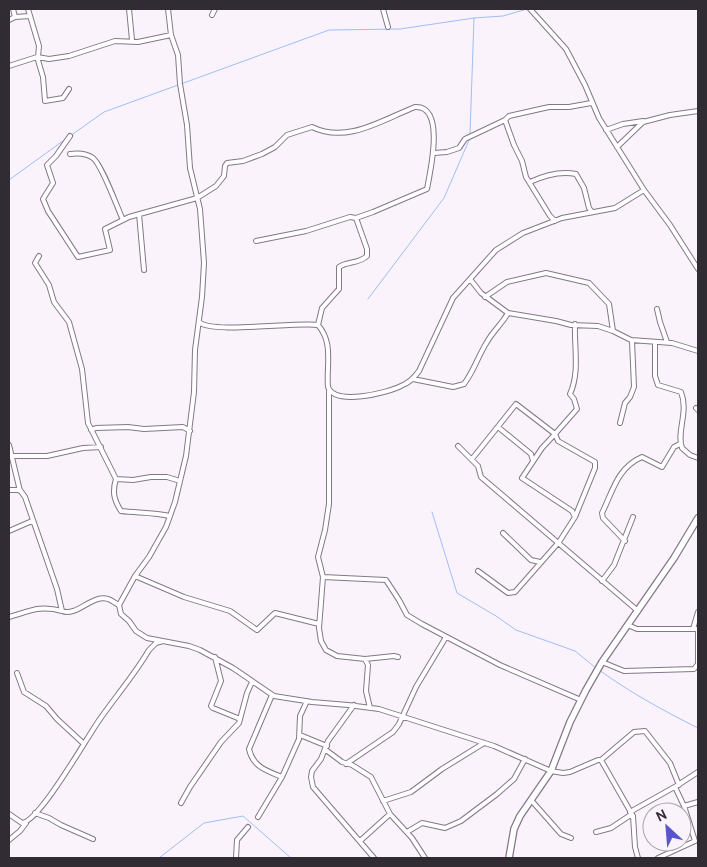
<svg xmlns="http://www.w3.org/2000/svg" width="707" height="867" viewBox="0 0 707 867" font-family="Cabin,sans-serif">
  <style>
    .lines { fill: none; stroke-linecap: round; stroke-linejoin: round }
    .stream { stroke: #a0bef5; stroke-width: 1 }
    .street-casing { stroke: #85768a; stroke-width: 6 }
    .secondary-casing { stroke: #85768a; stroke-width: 8 }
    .street { stroke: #fff; stroke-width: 4 }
    .secondary { stroke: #fff; stroke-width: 5.5 }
  </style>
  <rect width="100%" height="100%" fill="#faf3fc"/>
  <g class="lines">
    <path class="stream" d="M 470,134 L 474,18
      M 70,136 L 104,112 L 329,30 L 400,29 L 474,18 L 503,16 L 527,9
      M 9,180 L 67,138
      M 368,299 L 444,198 L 470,138
      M 432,512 L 457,593 L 496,616 L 516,630 L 575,651 L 596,668
      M 599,670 C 631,693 664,711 698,728
      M 159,858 L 204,823 L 243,816 L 291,858"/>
    <g class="street-casing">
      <path id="street" d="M 13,9 L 15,17
        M 28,9 L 39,46 L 38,57
        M 129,9 L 132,40
        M 168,9 L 171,35
        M 383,9 L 388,27
        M 530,9 L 566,49 L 585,85 L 599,118 L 644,190 L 670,225 L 698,269
        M 212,15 L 215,9
        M 9,20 L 15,17 L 30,16
        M 37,57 L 43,77 L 45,101 L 63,98 L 69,89
        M 9,66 L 37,57 L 49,59 L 69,56 L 115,41 L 138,42 L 171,35 L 178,55 L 180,84 L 187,125 L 190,168 L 200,209 L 204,263 L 202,297 L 195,350 L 194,392 L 186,456 L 175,502 L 166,527 L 149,557 L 135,576 L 119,605 L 121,614 L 129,621 L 136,631 L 147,638 L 189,646 L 200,650 L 233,668 L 274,696 L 312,702 L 348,705 L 379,709 L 494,746 L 551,771 L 563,773 L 570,772 L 598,760 L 601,760 L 633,816 L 635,847 L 638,858
        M 505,120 L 509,116 L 549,107 L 569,107 L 591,103
        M 606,130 L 623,124 L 643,121
        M 70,136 L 56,156 L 47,165 L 53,183 L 43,199 L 48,211 L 78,257 L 110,250 L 105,229 L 129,217 L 197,198 L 216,186 L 224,176 L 225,166 L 227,163 L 243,161 L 262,154 L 275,147 L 287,135 L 312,127 C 347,144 382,120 415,107 C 446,105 430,172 427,189 L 373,212 L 356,218
        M 617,147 L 643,122 L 670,115 L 698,111
        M 434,153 L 447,152 L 459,148 L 465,139 L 505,120 L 514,145 L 522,161 L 526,177 L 550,216 L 555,221
        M 70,154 C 78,153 86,153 93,158 C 102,165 117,207 123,220
        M 530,182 C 543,176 561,171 576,174 L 584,188 L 589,208 L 592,212
        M 139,214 L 144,270
        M 256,241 L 306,231 L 350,217 L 356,218 L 367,249 L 367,256 C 359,264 348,261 339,267 L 339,289 L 322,308 L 318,325
        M 39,256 L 35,263 L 49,285 L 54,302 L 69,322 L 82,369 L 88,423 L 116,479 C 112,492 114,500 121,511 C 137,513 154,512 170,516
        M 470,279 L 481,293 L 508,313 L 556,321 L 571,325 L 598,326 L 613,331 L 631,340 L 672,343 L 698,351
        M 485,297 L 507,282 L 546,273 L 589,283 L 609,304 L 613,331
        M 657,309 L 660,322 L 667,342
        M 199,322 C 211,334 295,322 318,325 C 334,343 326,366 328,387 C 335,406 387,393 401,386 C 409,383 414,378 419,371 L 453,298 L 496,250 L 523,233 L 562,218 L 615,208 L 644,190
        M 655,342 L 655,376 L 658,385 L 681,392 C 689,412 676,432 682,448 L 690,455 L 698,458
        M 413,379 L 453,387 L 464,384 C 474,371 478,356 487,342 C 493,331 502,324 508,313
        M 329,391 L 329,504 L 325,530 L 318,557 L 323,577 L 319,628 L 321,641 L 326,650 L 337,656 L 365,659 L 368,665 L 366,691 L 370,708
        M 696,408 L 698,410
        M 620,423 L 625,403 L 630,397 L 634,387 L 632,341
        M 498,427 L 531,454 L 533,461
        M 91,430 L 96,428 L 128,427 L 144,429 L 183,427 L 190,431
        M 9,445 L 20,491
        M 458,446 L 478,466 L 481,477 L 638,611
        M 12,456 L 47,456 L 83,448 L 101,447
        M 472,459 L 516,404 L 555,434 L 542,448 L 522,478 L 572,511 L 575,517
        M 116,479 L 133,480 L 151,477 L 167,477 L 180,481
        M 9,490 L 20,490 L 25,497 L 57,589 L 62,611 C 77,617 92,594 108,599 C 112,600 116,604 119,605
        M 9,531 L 32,521
        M 503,533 L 531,560 L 540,562
        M 625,541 L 603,518 L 602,513 C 613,491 617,468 642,457 L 662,467 L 674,447 L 680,444
        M 478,571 L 508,593 L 515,592 L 559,542 L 575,517 L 595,468 L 595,462 L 558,441 L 555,434 L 577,409 L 574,399 L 570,394 C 580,372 574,348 575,324
        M 135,576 L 184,597 L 230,611 L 257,630 L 275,613 L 319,624
        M 323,577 L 386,580 L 399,600 L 407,615 L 422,624 L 500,665 L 581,700
        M 602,581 L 614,565 L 633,517
        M 9,617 C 30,611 40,605 62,611
        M 628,625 L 637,629 L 698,629 L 698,633
        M 693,629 L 698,612
        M 215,657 L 221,681 L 211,706 L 213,708 L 240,719
        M 365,659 L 394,656 L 398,657
        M 602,662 L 624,671 L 694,669 L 698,664 L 698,634
        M 17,673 L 24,692 L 46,706 L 57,719 L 84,744
        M 272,695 L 249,749 C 253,767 267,771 282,777
        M 354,705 L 328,741 L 321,759 L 312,771 L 311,777 L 313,787 L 374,858
        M 300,735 L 327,746
        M 326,750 L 342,762 L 352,765 L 371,777 L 390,814 L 412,838 L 425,858
        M 601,760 L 634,732 L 645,731 L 670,763 L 679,785
        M 346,764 L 393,732 L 399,724 L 416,687 L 446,637
        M 531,800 L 561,834 L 571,838
        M 383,801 L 411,792 L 442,769 L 484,743
        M 181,803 L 190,787 L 221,742 L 239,723 L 247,693 L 252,682
        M 684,806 L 698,802
        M 630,812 L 678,785 L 698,772
        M 35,813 L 49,818 L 61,825 L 93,839
        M 9,814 L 22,823 C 40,821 87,737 100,719 C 116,696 135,674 149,650 L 156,643 L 163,641
        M 258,817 L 282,777 L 299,739 L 300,716 L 307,701
        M 407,832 L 422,823 L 445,828 L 461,821 L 497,794 L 514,779 L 525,759
        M 596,832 L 611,828 L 632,814
        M 9,840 L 20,831 L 26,823
        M 360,841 L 390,814
        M 236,858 L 237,840 L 248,827
        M 658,858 L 695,841 L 684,806 L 675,787"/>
    </g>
    <g class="secondary-casing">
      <path id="secondary" d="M 509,858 L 514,829 L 520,816 L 551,771 L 570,722 L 586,690 L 602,662 L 674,558 L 698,518"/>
    </g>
    <use href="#street" class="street"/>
    <use href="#secondary" class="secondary"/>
  </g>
  <rect width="707" height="867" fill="none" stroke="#312b33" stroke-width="20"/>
  <g transform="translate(667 827) rotate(334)"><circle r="24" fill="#faf3fc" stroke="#aaa3ac"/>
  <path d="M0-4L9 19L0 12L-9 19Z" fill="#5a55cd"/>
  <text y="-8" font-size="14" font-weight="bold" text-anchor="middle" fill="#312b33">N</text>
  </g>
</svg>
